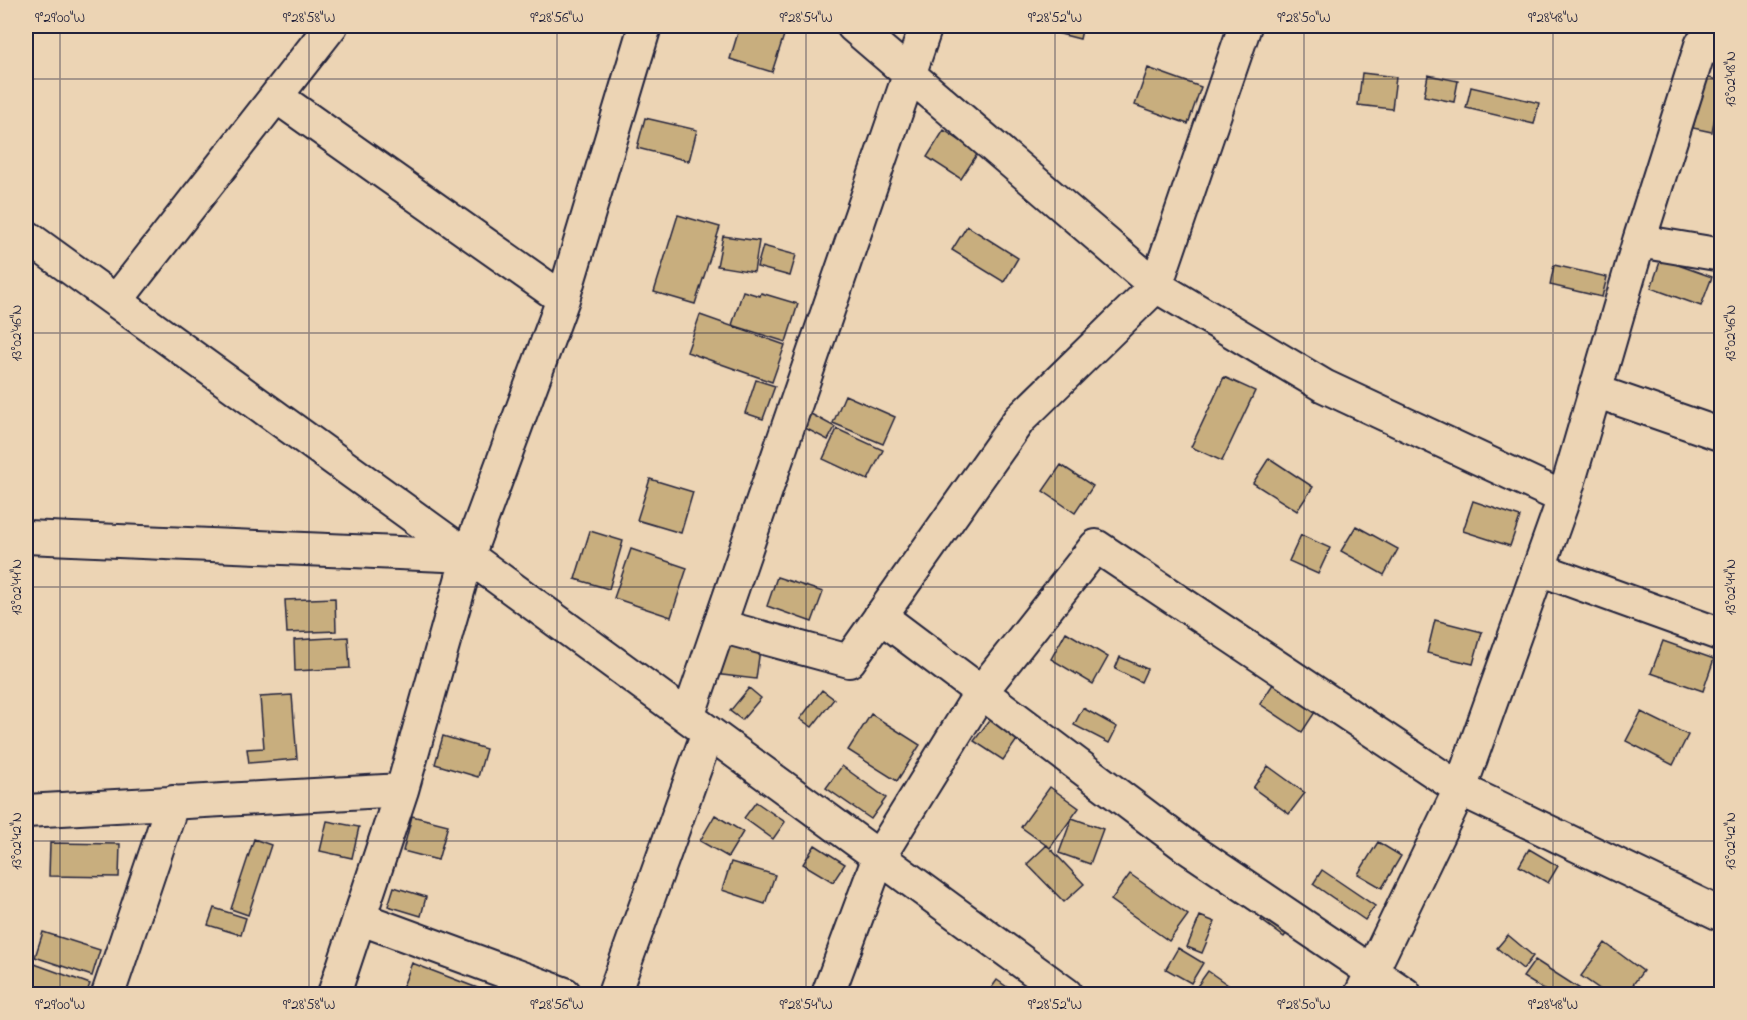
<svg xmlns="http://www.w3.org/2000/svg" width="1747" height="1020" viewBox="0 0 1747 1020" font-family="'Indie Flower',sans-serif">
  <style>
    .building { fill: #c8ae7e; stroke: #22223b; stroke-width: 1.5 }
    .lines { fill: none; stroke-linecap: round; stroke-linejoin: round }
    .minor-casing { stroke: #22223b; stroke-width: 36 }
    .minor { stroke: #ecd4b4; stroke-width: 32 }
    .ticks { fill: none; stroke: #22223b; stroke-width: 1.5; stroke-opacity: 0.45 }
    .neatline { fill: none; stroke: #22223b; stroke-width: 2 }
    .ticks-label { font-size: 15px; text-anchor: middle; fill: #22223b }
  </style>
  <rect width="100%" height="100%" fill="#ecd4b4"/>
  <filter id="ink" filterUnits="userSpaceOnUse"><feTurbulence type="fractalNoise" baseFrequency=".0167" numOctaves="2"/><feDisplacementMap in="SourceGraphic" scale="12" xChannelSelector="R" yChannelSelector="G"/><feConvolveMatrix kernelMatrix="1 2 1 2 8 2 1 2 1" color-interpolation-filters="sRGB"/></filter>
  <g filter="url(#ink)">
    <path class="building" d="M 740,26 L 787,26 L 772,72 L 730,59 Z
      M 1029,26 L 1083,26 L 1080,39 Z
      M 1148,68 L 1201,87 L 1188,124 L 1135,105 Z
      M 1362,73 L 1396,77 L 1392,109 L 1358,105 Z
      M 1428,75 L 1458,81 L 1454,102 L 1424,96 Z
      M 1705,77 L 1722,81 L 1712,132 L 1693,128 Z
      M 1471,87 L 1539,103 L 1534,124 L 1466,108 Z
      M 645,118 L 697,130 L 689,161 L 637,148 Z
      M 944,130 L 978,153 L 961,179 L 927,157 Z
      M 678,215 L 720,227 L 695,304 L 654,292 Z
      M 967,226 L 1018,258 L 1004,282 L 952,250 Z
      M 723,236 L 759,241 L 754,272 L 717,266 Z
      M 763,246 L 796,255 L 790,276 L 757,267 Z
      M 1661,259 L 1712,277 L 1701,306 L 1651,288 Z
      M 1554,265 L 1607,277 L 1602,297 L 1550,285 Z
      M 743,291 L 760,296 L 761,293 L 798,304 L 786,342 L 732,325 Z
      M 700,315 L 785,345 L 772,382 L 687,352 Z
      M 1224,377 L 1255,391 L 1222,461 L 1191,447 Z
      M 756,380 L 775,386 L 763,419 L 745,413 Z
      M 845,395 L 895,417 L 883,444 L 833,423 Z
      M 811,414 L 835,427 L 828,440 L 803,427 Z
      M 837,429 L 883,450 L 868,480 L 823,459 Z
      M 1269,458 L 1313,487 L 1297,511 L 1253,483 Z
      M 1061,465 L 1093,486 L 1075,513 L 1043,491 Z
      M 650,479 L 693,492 L 681,533 L 637,520 Z
      M 1473,501 L 1520,517 L 1510,546 L 1463,531 Z
      M 1356,526 L 1398,549 L 1384,575 L 1341,551 Z
      M 590,531 L 623,541 L 609,589 L 575,579 Z
      M 1301,535 L 1330,548 L 1318,574 L 1289,561 Z
      M 631,549 L 687,568 L 671,617 L 614,598 Z
      M 777,577 L 823,592 L 812,622 L 767,606 Z
      M 335,598 L 336,631 L 287,633 L 285,600 Z
      M 1435,620 L 1482,632 L 1473,664 L 1427,653 Z
      M 1066,632 L 1108,657 L 1093,684 L 1051,659 Z
      M 348,637 L 350,668 L 295,671 L 294,640 Z
      M 1663,641 L 1714,659 L 1703,691 L 1651,673 Z
      M 718,644 L 760,649 L 756,679 L 714,674 Z
      M 1120,657 L 1147,669 L 1141,682 L 1115,669 Z
      M 1277,678 L 1319,706 L 1302,732 L 1260,704 Z
      M 749,688 L 761,698 L 742,720 L 730,711 Z
      M 822,690 L 834,699 L 812,727 L 800,719 Z
      M 292,695 L 297,759 L 249,763 L 247,749 L 264,748 L 260,697 Z
      M 1083,708 L 1117,727 L 1109,743 L 1074,725 Z
      M 1641,712 L 1688,735 L 1673,765 L 1626,741 Z
      M 871,714 L 920,745 L 897,781 L 848,750 Z
      M 991,718 L 1019,737 L 1003,760 L 974,741 Z
      M 443,736 L 486,749 L 478,777 L 435,764 Z
      M 842,766 L 886,798 L 871,819 L 826,788 Z
      M 1268,766 L 1305,793 L 1289,814 L 1253,788 Z
      M 1050,787 L 1079,808 L 1050,848 L 1021,827 Z
      M 756,802 L 785,822 L 773,839 L 744,818 Z
      M 715,815 L 743,832 L 728,857 L 700,841 Z
      M 412,816 L 448,825 L 438,860 L 403,851 Z
      M 1072,818 L 1103,829 L 1090,864 L 1059,853 Z
      M 327,821 L 359,827 L 352,858 L 320,851 Z
      M 254,839 L 271,845 L 248,915 L 231,909 Z
      M 1378,842 L 1401,856 L 1382,888 L 1358,874 Z
      M 50,843 L 120,844 L 119,877 L 49,876 Z
      M 815,845 L 845,864 L 833,882 L 803,864 Z
      M 1047,845 L 1084,884 L 1064,902 L 1027,864 Z
      M 1529,849 L 1558,866 L 1548,883 L 1519,866 Z
      M 731,862 L 775,875 L 765,904 L 722,890 Z
      M 1322,870 L 1375,906 L 1365,920 L 1313,884 Z
      M 1130,874 L 1188,915 L 1169,941 L 1111,900 Z
      M 394,887 L 426,897 L 421,916 L 388,906 Z
      M 214,908 L 246,918 L 241,935 L 208,925 Z
      M 1270,908 L 1293,925 L 1284,937 L 1261,920 Z
      M 1200,916 L 1215,922 L 1202,953 L 1187,947 Z
      M 43,932 L 100,950 L 92,976 L 35,957 Z
      M 1508,935 L 1533,956 L 1523,969 L 1497,948 Z
      M 1605,943 L 1643,971 L 1626,994 L 1607,994 L 1581,976 Z
      M 1178,948 L 1203,963 L 1191,983 L 1166,969 Z
      M 1535,960 L 1588,994 L 1551,994 L 1523,977 Z
      M 29,962 L 90,984 L 86,994 L 47,994 L 49,990 L 26,982 L 26,972 Z
      M 412,963 L 480,989 L 477,994 L 400,994 Z
      M 1208,971 L 1241,994 L 1197,994 L 1193,992 Z
      M 997,980 L 1017,994 L 987,994 Z"/>
    <g class="lines">
      <g class="minor-casing">
        <path id="minor" d="M 853,26 L 1156,286 L 1324,386 L 1564,498
          M 277,97 L 563,299
          M 26,236 L 468,556 L 1066,994
          M 1639,241 L 1722,255
          M 116,301 L 331,26
          M 1595,391 L 1722,435
          M 26,537 L 468,556
          M 1539,569 L 1722,635
          M 880,616 L 1187,847 L 1405,994
          M 720,626 L 849,661 L 1019,420 L 1156,286 L 1245,26
          M 688,717 L 926,26
          M 26,811 L 402,790
          M 359,918 L 565,994
          M 108,994 L 173,802
          M 334,994 L 402,790 L 468,556 L 563,299 L 645,26
          M 614,994 L 708,732
          M 828,994 L 879,857 L 981,692 L 1096,546 L 1460,789 L 1722,915
          M 1361,994 L 1460,789 L 1564,498 L 1639,241 L 1701,45 L 1722,49"/>
      </g>
      <use href="#minor" class="minor"/>
    </g>
  </g>
  <path class="ticks" d="M 60,26 L 60,994M 309,26 L 309,994M 557,26 L 557,994M 806,26 L 806,994M 1055,26 L 1055,994M 1304,26 L 1304,994M 1553,26 L 1553,994M 26,79 L 1722,79M 26,333 L 1722,333M 26,587 L 1722,587M 26,841 L 1722,841"/>
  <rect width="1747" height="1020" fill="none" stroke="#ecd4b4" stroke-width="66"/>
  <rect x="33" y="33" width="1681" height="954" class="neatline"/>
  <g class="ticks-label">
    <text x="60" y="22">9°29'00"W</text>
    <text x="309" y="22">9°28'58"W</text>
    <text x="557" y="22">9°28'56"W</text>
    <text x="806" y="22">9°28'54"W</text>
    <text x="1055" y="22">9°28'52"W</text>
    <text x="1304" y="22">9°28'50"W</text>
    <text x="1553" y="22">9°28'48"W</text>
    <text transform="translate(1730 79) rotate(-90)" y="5">13°02'48"N</text>
    <text transform="translate(16 333) rotate(-90)" y="5">13°02'46"N</text>
    <text transform="translate(1730 333) rotate(-90)" y="5">13°02'46"N</text>
    <text transform="translate(16 587) rotate(-90)" y="5">13°02'44"N</text>
    <text transform="translate(1730 587) rotate(-90)" y="5">13°02'44"N</text>
    <text transform="translate(16 841) rotate(-90)" y="5">13°02'42"N</text>
    <text transform="translate(1730 841) rotate(-90)" y="5">13°02'42"N</text>
    <text x="60" y="1009">9°29'00"W</text>
    <text x="309" y="1009">9°28'58"W</text>
    <text x="557" y="1009">9°28'56"W</text>
    <text x="806" y="1009">9°28'54"W</text>
    <text x="1055" y="1009">9°28'52"W</text>
    <text x="1304" y="1009">9°28'50"W</text>
    <text x="1553" y="1009">9°28'48"W</text>
  </g>
</svg>
